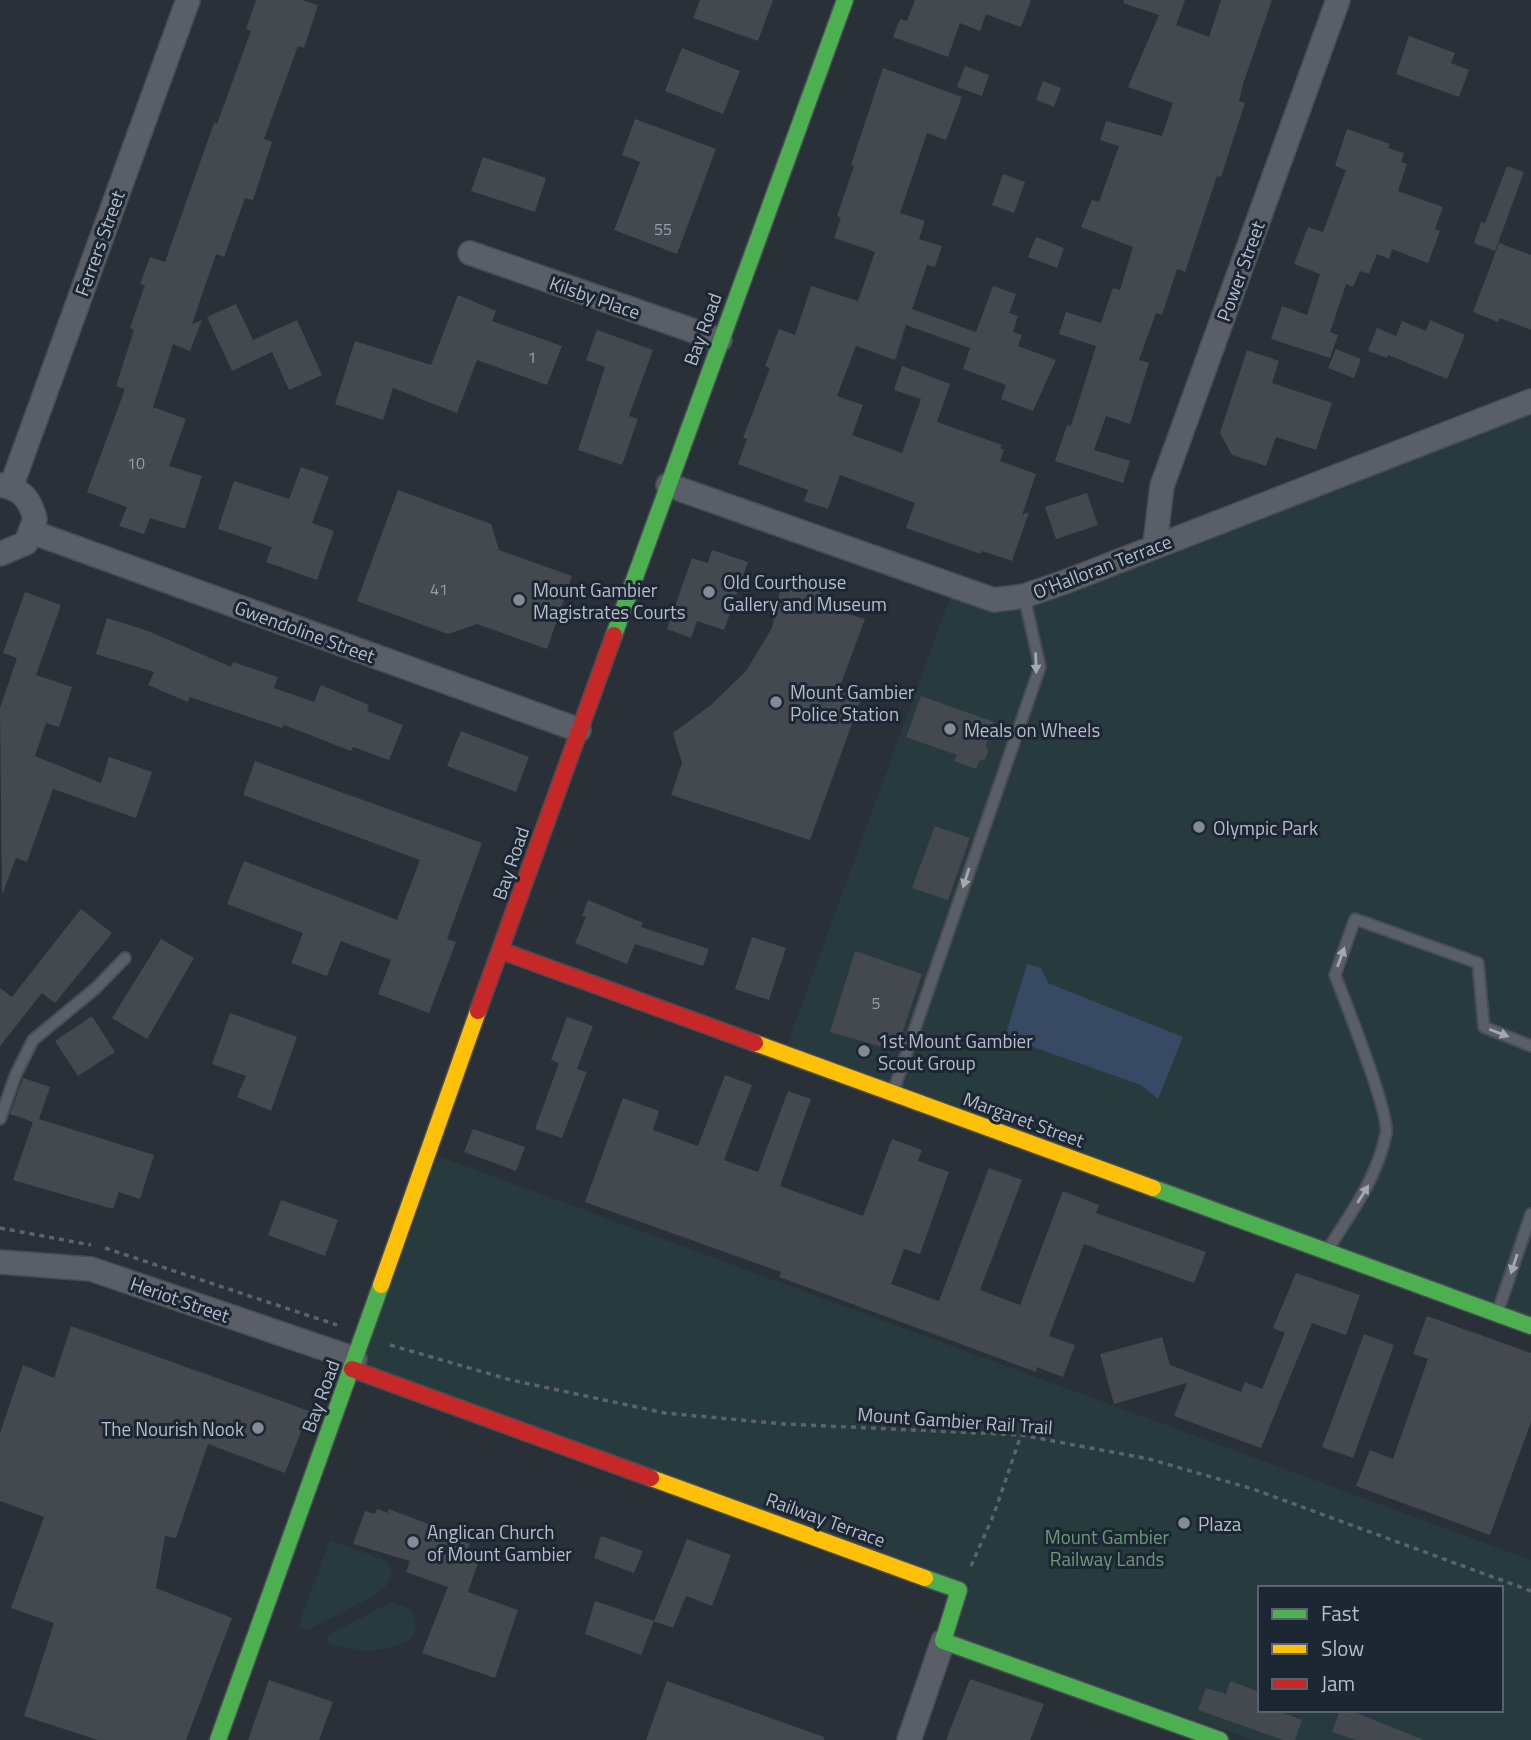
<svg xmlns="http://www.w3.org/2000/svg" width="1531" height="1740" viewBox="0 0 1531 1740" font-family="'Titillium Web',sans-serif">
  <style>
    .green { fill: #273a3e; fill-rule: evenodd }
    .water { fill: #384963 }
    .building { fill: #444950 }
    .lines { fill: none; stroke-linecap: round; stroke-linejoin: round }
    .lane-casing { stroke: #484c53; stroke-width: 14 }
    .street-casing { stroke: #484c53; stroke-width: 26 }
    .fast-casing { stroke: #484c53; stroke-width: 19 }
    .slow-casing { stroke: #484c53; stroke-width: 19 }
    .jam-casing { stroke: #484c53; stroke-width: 19 }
    .path { stroke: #5d636a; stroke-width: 3.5; stroke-dasharray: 5 5; stroke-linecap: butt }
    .lane { stroke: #5a5e66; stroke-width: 10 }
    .street { stroke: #5a5e66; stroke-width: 23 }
    .fast { stroke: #4caf50; stroke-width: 16 }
    .slow { stroke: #ffc107; stroke-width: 16 }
    .jam { stroke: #c62828; stroke-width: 16 }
    .oneway { fill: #a2a9b5 }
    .poi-dot { fill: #848b96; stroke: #1d2633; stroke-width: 2.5 }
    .labels { text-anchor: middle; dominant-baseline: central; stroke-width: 6; stroke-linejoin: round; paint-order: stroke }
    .number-label { font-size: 16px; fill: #989fab }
    .street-label { font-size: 19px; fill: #b4bcc9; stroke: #1d2633 }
    .poi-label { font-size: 19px; fill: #b4bcc9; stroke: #1d2633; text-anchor: start }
    .park-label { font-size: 19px; fill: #6b9a76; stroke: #1d2633 }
  </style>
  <rect width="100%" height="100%" fill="#2a3038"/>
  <path class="green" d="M 1531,401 L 1531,1326 L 784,1053 L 954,587 L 994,600 Z
    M 438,1156 L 1531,1560 L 1531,1740 L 1254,1740 L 953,1637 L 970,1585 L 362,1365 ZM 1260,1588 L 1501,1588 L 1501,1710 L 1260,1710 Z
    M 330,1540 L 387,1561 L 392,1574 L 386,1586 L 377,1594 L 308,1630 L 300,1627 L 300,1621 Z
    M 392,1602 L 412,1610 L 416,1629 L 411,1639 C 383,1653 358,1654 328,1643 L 328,1635 Z"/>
  <path class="water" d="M 1027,964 L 1041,968 L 1048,983 L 1183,1037 L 1158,1099 L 1141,1085 L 1005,1037 Z"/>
  <path class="building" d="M 256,0 L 302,0 L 318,5 L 304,48 L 298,46 L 264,139 L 272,142 L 253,200 L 245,198 L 224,257 L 216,254 L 192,324 L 202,320 L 190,351 L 173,344 L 153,407 L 186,419 L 169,466 L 202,476 L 185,529 L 150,518 L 144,534 L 119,526 L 127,507 L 87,492 L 125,389 L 116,386 L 134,330 L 130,328 L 145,285 L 140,284 L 150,257 L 165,262 L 214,123 L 217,124 L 251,31 L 246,29 Z
    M 700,0 L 773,0 L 758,41 L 693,18 Z
    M 915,0 L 1031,0 L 1021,27 L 986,14 L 980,31 L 960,23 L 948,57 L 893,37 L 900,19 L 907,21 Z
    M 1124,0 L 1185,0 L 1176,25 L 1209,37 L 1221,0 L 1272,0 L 1243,84 L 1239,101 L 1245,103 L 1221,177 L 1217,176 L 1185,272 L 1177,269 L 1162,315 L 1156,313 L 1139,360 L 1149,363 L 1130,424 L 1106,416 L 1094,450 L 1130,461 L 1123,483 L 1055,461 L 1067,425 L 1071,426 L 1096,346 L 1059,334 L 1066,312 L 1101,323 L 1113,288 L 1120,290 L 1133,247 L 1081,227 L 1092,200 L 1099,202 L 1119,146 L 1100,140 L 1106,121 L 1162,136 L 1173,103 L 1128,87 L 1159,15 L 1123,3 Z
    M 1409,36 L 1455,53 L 1451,63 L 1469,70 L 1459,97 L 1396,74 Z
    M 682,48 L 740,71 L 723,114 L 665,91 Z
    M 965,66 L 989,75 L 982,96 L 957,87 Z
    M 883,68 L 962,97 L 946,140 L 927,133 L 900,213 L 925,221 L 919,239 L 942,246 L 935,267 L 927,265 L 912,309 L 976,332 L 993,286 L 1016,294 L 1009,313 L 1018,316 L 1013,332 L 1022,335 L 1018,346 L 1056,360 L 1033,411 L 1001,399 L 1006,385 L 963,369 L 970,348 L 906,325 L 895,360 L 856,346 L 837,396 L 863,405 L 852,435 L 902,453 L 921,399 L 894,390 L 902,366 L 950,384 L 937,422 L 1002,445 L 1000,448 L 1004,450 L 1000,461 L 1036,474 L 1022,515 L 1029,512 L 1012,561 L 982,551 L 981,554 L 906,528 L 915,503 L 840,475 L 828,509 L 804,501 L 808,490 L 738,464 L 747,439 L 743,438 L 770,368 L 765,366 L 779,329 L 795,335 L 811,286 L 858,301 L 875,252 L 834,238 L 841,218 L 837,216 L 854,166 L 851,165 Z
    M 1043,81 L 1061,88 L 1054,107 L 1036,100 Z
    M 635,119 L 716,149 L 677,254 L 614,230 L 640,162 L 622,155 Z
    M 1347,129 L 1390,144 L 1388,148 L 1404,153 L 1401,162 L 1407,164 L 1398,191 L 1443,207 L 1435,229 L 1440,231 L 1428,263 L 1392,249 L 1389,259 L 1377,254 L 1369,274 L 1360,271 L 1353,287 L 1346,284 L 1330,332 L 1338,335 L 1330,358 L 1271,339 L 1282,306 L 1307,315 L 1320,274 L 1294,264 L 1308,227 L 1323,232 L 1346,170 L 1335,166 Z
    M 483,157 L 546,178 L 535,212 L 471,191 Z
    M 1507,166 L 1524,172 L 1495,251 L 1474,243 L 1481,222 L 1485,223 Z
    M 1003,174 L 1025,182 L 1014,213 L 992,205 Z
    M 1036,237 L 1064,248 L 1057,268 L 1028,257 Z
    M 1499,243 L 1531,255 L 1531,330 L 1500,318 L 1498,322 L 1473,312 Z
    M 458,295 L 496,311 L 492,321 L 562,346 L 547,385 L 477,360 L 457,413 L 393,388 L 383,420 L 335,404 L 355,341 L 431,365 Z
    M 236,304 L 253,340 L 297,320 L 322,375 L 289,390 L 272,352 L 232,371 L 207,317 Z
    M 1430,320 L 1465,335 L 1447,379 L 1388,355 L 1387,358 L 1368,351 L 1377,328 L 1396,336 L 1402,321 L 1426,331 Z
    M 597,330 L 653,350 L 629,416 L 638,419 L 622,465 L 578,450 L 605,367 L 586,360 Z
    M 1336,349 L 1361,359 L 1354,378 L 1328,368 Z
    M 1247,350 L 1279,361 L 1272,383 L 1332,403 L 1316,450 L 1276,437 L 1266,466 L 1232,455 L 1220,433 Z
    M 301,467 L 329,477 L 312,523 L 334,531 L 317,580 L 266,562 L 272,547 L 218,529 L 234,481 L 289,499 Z
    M 398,490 L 491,524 L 499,550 L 572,576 L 547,649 L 477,624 L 448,634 L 357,601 Z
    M 1087,493 L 1098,525 L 1056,539 L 1045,507 Z
    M 712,550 L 748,562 L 724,630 L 697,621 L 691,638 L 667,629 L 692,558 L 708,563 Z
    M 783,577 L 822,584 L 818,605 L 865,619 L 840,686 L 863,693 L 810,840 L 671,795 L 682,763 L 673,733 L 711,705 L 746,671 L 772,628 Z
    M 25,592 L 61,605 L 36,675 L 72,687 L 59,727 L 46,723 L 35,756 L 101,783 L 109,757 L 152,772 L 136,818 L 53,789 L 27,862 L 16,858 L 2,895 L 0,708 L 17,658 L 3,653 Z
    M 107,618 L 148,631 L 231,667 L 233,662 L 278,677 L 274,688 L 314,702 L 321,685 L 369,705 L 367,711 L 403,725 L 389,760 L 353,747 L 351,751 L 284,725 L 282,728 L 190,697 L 188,702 L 148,685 L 154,672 L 96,654 Z
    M 921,696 L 994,722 L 986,745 L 988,751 L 985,759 L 979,761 L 976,769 L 954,761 L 957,755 L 906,737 Z
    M 461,731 L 529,757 L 516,792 L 447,766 Z
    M 255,761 L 482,843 L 447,939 L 456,942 L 429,1013 L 378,994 L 391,960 L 341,941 L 327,976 L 291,963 L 303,933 L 227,904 L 244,861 L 397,920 L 420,860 L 243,795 Z
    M 935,826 L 970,838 L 948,900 L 912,888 Z
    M 588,900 L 643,923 L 641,927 L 709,949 L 703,966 L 635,944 L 627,964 L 575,943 L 586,917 L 582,916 Z
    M 81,909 L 112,933 L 55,1003 L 42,993 L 0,1046 L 0,988 L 12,997 Z
    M 752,937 L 786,948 L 769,1000 L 735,989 Z
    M 161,939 L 194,958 L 147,1039 L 112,1018 Z
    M 855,951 L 922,974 L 896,1051 L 830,1032 Z
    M 230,1013 L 297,1037 L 271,1111 L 237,1097 L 246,1076 L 212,1064 Z
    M 92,1016 L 115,1052 L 78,1076 L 55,1041 Z
    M 567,1017 L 593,1026 L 577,1069 L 587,1072 L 562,1138 L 535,1129 L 559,1063 L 551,1060 Z
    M 725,1075 L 752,1085 L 724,1160 L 758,1172 L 788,1091 L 811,1099 L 780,1186 L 863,1216 L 892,1139 L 922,1150 L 918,1161 L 949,1172 L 920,1254 L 904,1249 L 891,1284 L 939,1301 L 989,1168 L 1022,1180 L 980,1290 L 1020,1305 L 1063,1191 L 1099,1205 L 1096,1213 L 1206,1252 L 1194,1283 L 1084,1244 L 1049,1336 L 1075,1345 L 1063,1377 L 1037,1367 L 1036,1372 L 779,1277 L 781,1272 L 585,1202 L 623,1098 L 659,1111 L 653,1130 L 698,1146 Z
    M 23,1078 L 50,1087 L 39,1119 L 154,1155 L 140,1199 L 119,1192 L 113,1209 L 13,1180 L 33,1122 L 10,1114 Z
    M 473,1129 L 525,1147 L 516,1171 L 464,1152 Z
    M 281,1200 L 338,1220 L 325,1256 L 268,1235 Z
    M 1296,1273 L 1360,1295 L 1346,1335 L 1312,1323 L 1261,1448 L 1174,1416 L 1187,1383 L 1114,1404 L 1100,1354 L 1162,1337 L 1170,1365 L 1241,1392 L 1245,1382 L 1262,1389 L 1285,1333 L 1273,1328 Z
    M 1427,1316 L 1531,1353 L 1531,1422 L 1490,1535 L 1356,1486 L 1370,1450 L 1393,1459 L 1428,1359 L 1413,1354 Z
    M 71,1326 L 309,1411 L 285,1473 L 208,1444 L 176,1538 L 165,1536 L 156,1588 L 232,1618 L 186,1740 L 98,1740 L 24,1716 L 54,1623 L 11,1608 L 44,1517 L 0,1501 L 0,1433 L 23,1365 L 54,1378 Z
    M 1364,1334 L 1394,1345 L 1353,1458 L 1322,1447 Z
    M 377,1509 L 388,1513 L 389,1509 L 447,1531 L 445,1535 L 470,1544 L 467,1549 L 481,1554 L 468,1592 L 518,1610 L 495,1678 L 422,1653 L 448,1587 L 406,1572 L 410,1561 L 353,1544 L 365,1511 L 375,1514 Z
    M 601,1536 L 643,1551 L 634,1573 L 594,1558 Z
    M 687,1539 L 731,1555 L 712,1606 L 686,1596 L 673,1628 L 654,1621 Z
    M 595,1601 L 654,1621 L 641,1655 L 585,1634 Z
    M 970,1679 L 1044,1704 L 1030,1740 L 946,1740 Z
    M 269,1680 L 333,1702 L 319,1740 L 248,1740 Z
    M 667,1681 L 824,1737 L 824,1740 L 646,1740 Z
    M 1230,1681 L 1260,1692 L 1260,1710 L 1275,1710 L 1302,1720 L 1295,1740 L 1283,1740 L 1198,1710 L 1206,1688 L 1226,1694 Z
    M 1340,1710 L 1349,1710 L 1424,1740 L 1356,1740 L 1332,1732 Z"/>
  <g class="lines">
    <g class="lane-casing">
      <path id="lane" d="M 893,1092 L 1040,667 L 1024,596
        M 0,1119 L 16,1074 L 33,1040 L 96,988 L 125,958
        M 1328,1249 C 1351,1213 1377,1178 1386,1134 C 1390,1113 1345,1001 1335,975 L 1355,919 L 1478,963 L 1484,1027 L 1531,1046
        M 1498,1311 L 1531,1214"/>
    </g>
    <g class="street-casing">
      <path id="street" d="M 470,253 L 720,340
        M 0,485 C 21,488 30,499 35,519 L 26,543 L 0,554
        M 668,485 L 994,600 L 1024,596 L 1065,582 L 1531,401
        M 11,487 L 188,0
        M 32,532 L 579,730
        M 1155,544 L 1162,486 L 1338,0
        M 0,1262 L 91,1269 L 355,1359
        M 909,1740 L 943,1641"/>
    </g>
    <g class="fast-casing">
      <path id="fast" d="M 614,635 L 845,0
        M 1153,1188 L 1531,1326
        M 925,1578 L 959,1590 L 943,1641 L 1220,1740
        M 218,1740 L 381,1285"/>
    </g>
    <g class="slow-casing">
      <path id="slow" d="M 755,1043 L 1153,1188
        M 381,1285 L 478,1011
        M 651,1478 L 925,1578"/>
    </g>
    <g class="jam-casing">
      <path id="jam" d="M 502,951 L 755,1043
        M 478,1011 L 614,635
        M 352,1369 L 651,1478"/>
    </g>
    <path class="path" d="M 0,1228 L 91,1245
      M 105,1248 L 337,1325
      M 390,1345 L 511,1380 L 665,1413 L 784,1424 L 1021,1435 L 1149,1459 L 1253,1489 L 1531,1591
      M 971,1566 L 994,1514 L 1021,1435"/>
    <use href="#lane" class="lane"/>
    <use href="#street" class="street"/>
    <use href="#fast" class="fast"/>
    <use href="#slow" class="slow"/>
    <use href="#jam" class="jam"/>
  </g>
  <defs><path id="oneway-solid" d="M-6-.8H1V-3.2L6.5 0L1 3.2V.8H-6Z" transform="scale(1.75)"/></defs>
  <g class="oneway">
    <use href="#oneway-solid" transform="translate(1036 663) rotate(88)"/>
    <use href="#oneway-solid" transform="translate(966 878) rotate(108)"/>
    <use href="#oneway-solid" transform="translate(1341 957) rotate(-70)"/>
    <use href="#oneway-solid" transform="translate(1499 1033) rotate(21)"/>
    <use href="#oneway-solid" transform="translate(1363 1194) rotate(-58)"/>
    <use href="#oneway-solid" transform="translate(1514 1264) rotate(108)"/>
  </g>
  <g class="poi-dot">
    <circle cx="709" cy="592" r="7"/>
    <circle cx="519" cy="600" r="7"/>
    <circle cx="776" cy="702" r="7"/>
    <circle cx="950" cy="729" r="7"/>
    <circle cx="1199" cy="827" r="7"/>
    <circle cx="864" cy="1051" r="7"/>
    <circle cx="258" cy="1428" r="7"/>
    <circle cx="1184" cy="1523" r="7"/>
    <circle cx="413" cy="1542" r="7"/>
  </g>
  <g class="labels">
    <g class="number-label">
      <text x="663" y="229">55</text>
      <text x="532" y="357">1</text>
      <text x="136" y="463">10</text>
      <text x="439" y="589">41</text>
      <text x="876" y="1003">5</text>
    </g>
    <g class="street-label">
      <text transform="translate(99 243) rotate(-70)">Ferrers Street</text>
      <text transform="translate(1240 271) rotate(-70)">Power Street</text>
      <text transform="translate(595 297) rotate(19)">Kilsby Place</text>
      <text transform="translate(702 329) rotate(-70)">Bay Road</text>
      <text transform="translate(1102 566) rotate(-21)">O'Halloran Terrace</text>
      <text transform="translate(305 631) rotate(20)">Gwendoline Street</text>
      <text transform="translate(510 863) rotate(-71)">Bay Road</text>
      <text transform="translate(1024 1119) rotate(20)">Margaret Street</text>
      <text transform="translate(180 1299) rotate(19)">Heriot Street</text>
      <text transform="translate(320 1396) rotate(-70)">Bay Road</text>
      <text transform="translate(955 1420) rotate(4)">Mount Gambier Rail Trail</text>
      <text transform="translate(826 1519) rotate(20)">Railway Terrace</text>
    </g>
    <g class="poi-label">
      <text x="723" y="581">Old Courthouse<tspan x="723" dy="22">Gallery and Museum</tspan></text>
      <text x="533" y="589">Mount Gambier<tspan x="533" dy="22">Magistrates Courts</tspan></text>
      <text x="790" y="691">Mount Gambier<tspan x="790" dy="22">Police Station</tspan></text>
      <text x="964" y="729">Meals on Wheels</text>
      <text x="1213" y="827">Olympic Park</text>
      <text x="878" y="1040">1st Mount Gambier<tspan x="878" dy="22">Scout Group</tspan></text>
      <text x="244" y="1428" text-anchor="end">The Nourish Nook</text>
      <text x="1198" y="1523">Plaza</text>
      <text x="427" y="1531">Anglican Church<tspan x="427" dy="22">of Mount Gambier</tspan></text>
    </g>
    <g class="park-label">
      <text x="1107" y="1536">Mount Gambier<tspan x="1107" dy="22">Railway Lands</tspan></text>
    </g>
  </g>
  <rect x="1258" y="1586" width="245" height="126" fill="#1d2633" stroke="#59626f" stroke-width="2"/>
  <rect x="1272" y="1609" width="35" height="10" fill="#4caf50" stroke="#59626f" stroke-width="2"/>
  <text x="1321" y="1621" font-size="21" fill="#b4bcc9">Fast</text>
  <rect x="1272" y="1644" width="35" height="10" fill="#ffc107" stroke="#59626f" stroke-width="2"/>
  <text x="1321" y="1656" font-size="21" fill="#b4bcc9">Slow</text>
  <rect x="1272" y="1679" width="35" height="10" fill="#c62828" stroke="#59626f" stroke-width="2"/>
  <text x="1321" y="1691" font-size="21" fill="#b4bcc9">Jam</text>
</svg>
